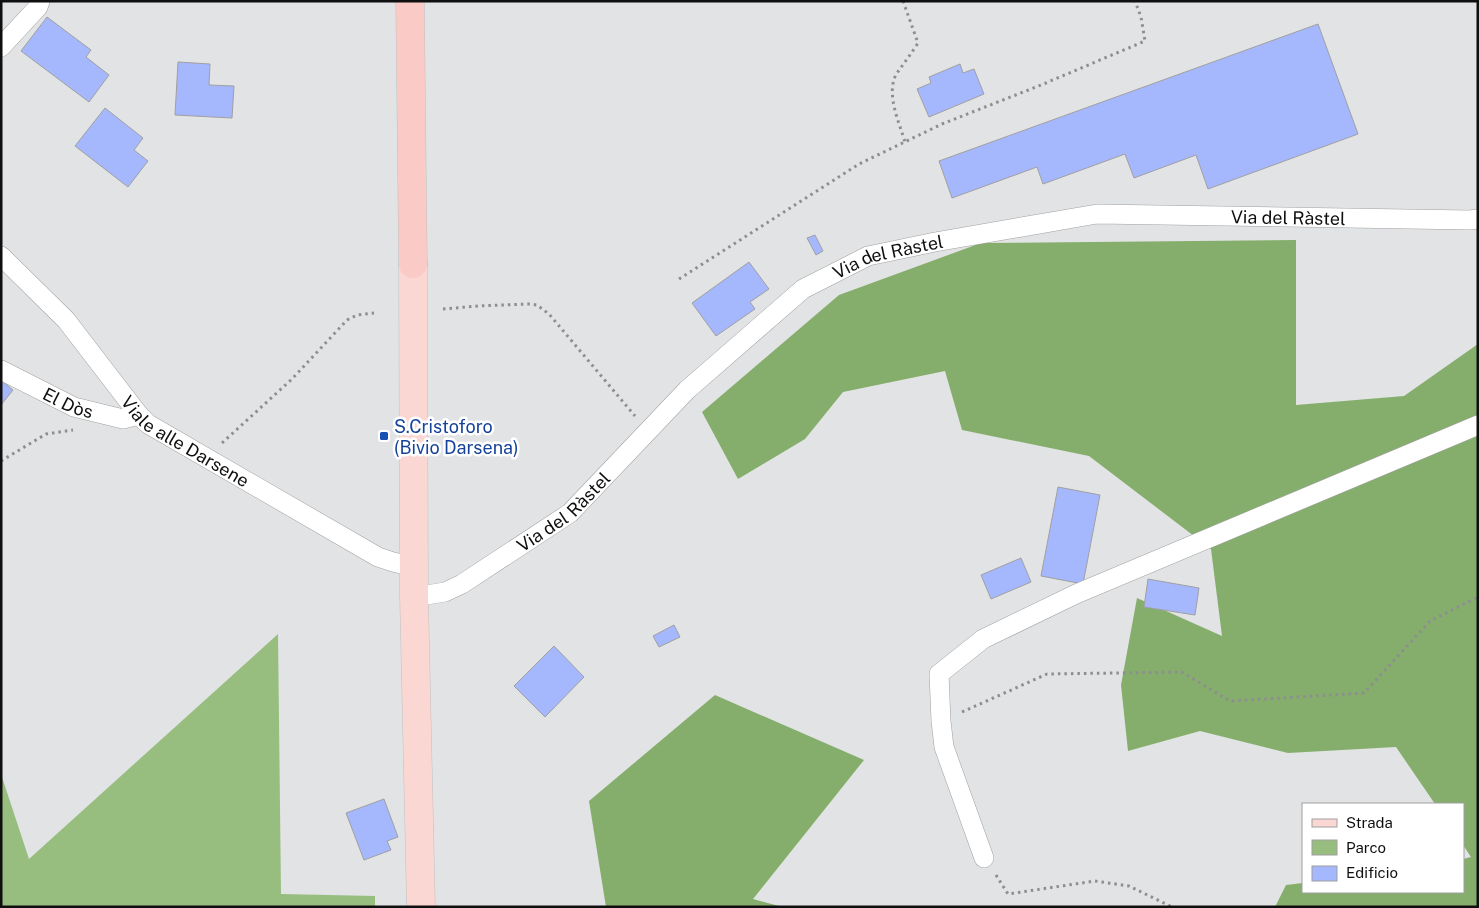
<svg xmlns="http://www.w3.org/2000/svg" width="1479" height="908" viewBox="0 0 1479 908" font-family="'Public Sans',sans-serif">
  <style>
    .green { fill: #97be7f }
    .forest { fill: #85ae6c }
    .building { fill: #a5b7fd; stroke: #a0a0a1 }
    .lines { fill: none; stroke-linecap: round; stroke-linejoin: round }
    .minor-casing { stroke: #a1a1a2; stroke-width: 20 }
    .primary-casing { stroke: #c1c1c1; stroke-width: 29 }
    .trunk-casing { stroke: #c1c1c1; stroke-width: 29 }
    .path { stroke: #8d8e8f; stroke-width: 3; stroke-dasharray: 2.5 4; stroke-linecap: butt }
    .minor { stroke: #fff; stroke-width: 19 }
    .primary { stroke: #fbd7d4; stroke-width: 28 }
    .trunk { stroke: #facac6; stroke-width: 28 }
    .transit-dot { fill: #1a4fb4; stroke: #fff; stroke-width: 2 }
    .labels { text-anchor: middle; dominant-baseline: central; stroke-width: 5; stroke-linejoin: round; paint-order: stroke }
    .street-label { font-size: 18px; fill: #0f0f10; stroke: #fff }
    .transit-label { font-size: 18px; fill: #164399; stroke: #fff; text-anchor: start }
  </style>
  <rect width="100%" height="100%" fill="#e2e3e4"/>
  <path class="green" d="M 278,634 L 281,894 L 375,896 L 375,907 L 1,907 L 1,774 L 29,859 Z"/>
  <path class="forest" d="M 1296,240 L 1296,405 L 1404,396 L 1478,344 L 1478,907 L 1275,907 L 1286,885 L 1303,883 L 1303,892 L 1463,892 L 1463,859 L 1471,857 L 1463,845 L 1463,804 L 1435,804 L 1396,747 L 1288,753 L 1200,731 L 1128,751 L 1121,685 L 1137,598 L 1222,636 L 1211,549 L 1089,456 L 962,430 L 945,371 L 843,392 L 805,439 L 738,479 L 702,412 L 839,295 L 981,243 Z
    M 715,695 L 864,760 L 753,899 L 783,907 L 606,907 L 589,801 Z"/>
  <path class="building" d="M 47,17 L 91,50 L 86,57 L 109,75 L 89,102 L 21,51 Z
    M 1318,24 L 1358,134 L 1208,189 L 1196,155 L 1134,178 L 1125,154 L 1043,184 L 1037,167 L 952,198 L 939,161 Z
    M 178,62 L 210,64 L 209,85 L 234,86 L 232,118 L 175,115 Z
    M 960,64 L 963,73 L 974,69 L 984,94 L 929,117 L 917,89 L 931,83 L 929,77 Z
    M 105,108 L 143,138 L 134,150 L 148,161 L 128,187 L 75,146 Z
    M 815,235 L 823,251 L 816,255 L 807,238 Z
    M 749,262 L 769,289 L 750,302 L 755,309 L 716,336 L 692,303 Z
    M 1,380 L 13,390 L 1,405 Z
    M 1058,487 L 1100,495 L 1083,584 L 1041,576 Z
    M 1021,558 L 1031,582 L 991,599 L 981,575 Z
    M 1148,579 L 1199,588 L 1195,615 L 1144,607 Z
    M 674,625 L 680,637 L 659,647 L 653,636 Z
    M 554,646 L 584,677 L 545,717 L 514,686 Z
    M 384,799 L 398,837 L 387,841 L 391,850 L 364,860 L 346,813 Z"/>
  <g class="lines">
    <g class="minor-casing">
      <g id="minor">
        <path d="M 1,47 L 38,7 L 40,1"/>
        <path id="s1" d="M 1,256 L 66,320 L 139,415 L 148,424 L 378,557 L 393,562 L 414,567"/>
        <path id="s2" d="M 1,370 L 74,407 L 123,419 L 139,415"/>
        <path id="s3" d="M 414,597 L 445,592 L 462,584 L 570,513 L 687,390 L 803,289 L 868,256 L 935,242 L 1097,214 L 1470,220 L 1478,219"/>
        <path d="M 984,858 L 944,747 L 941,721 L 939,674 L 983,639 L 1076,594 L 1478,425"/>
      </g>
    </g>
    <g class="primary-casing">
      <path id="primary" d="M 413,264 L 414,597 L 421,907"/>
    </g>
    <g class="trunk-casing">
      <path id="trunk" d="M 410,1 L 413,264"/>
    </g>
    <path class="path" d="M 903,1 L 918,43 C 911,54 904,63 897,73 C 885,92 899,122 905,142
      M 679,279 L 859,164 L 942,124 L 1041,85 L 1145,41 L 1141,17 L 1135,1
      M 443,309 L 478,306 L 529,304 L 537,305 L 549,314 L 635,416
      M 222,443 L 292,379 L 347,320 L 357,315 L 374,313
      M 1,461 L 46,434 L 73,430
      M 962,712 L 1047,674 L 1182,672 L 1230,701 L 1364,693 L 1430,621 L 1478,597
      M 996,875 L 1008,894 L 1095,881 L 1129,886 L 1172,907"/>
    <use href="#minor" class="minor"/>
    <use href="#primary" class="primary"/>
    <use href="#trunk" class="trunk"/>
  </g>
  <rect class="transit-dot" x="379" y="431" width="10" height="10" rx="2.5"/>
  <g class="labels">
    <g class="street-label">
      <text stroke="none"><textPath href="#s3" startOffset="1000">Via del Ràstel</textPath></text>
      <text stroke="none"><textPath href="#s3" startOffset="595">Via del Ràstel</textPath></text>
      <text stroke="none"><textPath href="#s2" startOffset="75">El Dòs</textPath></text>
      <text stroke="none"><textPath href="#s1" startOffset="264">Viale alle Darsene</textPath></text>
      <text stroke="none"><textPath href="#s3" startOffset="175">Via del Ràstel</textPath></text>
    </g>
    <g class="transit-label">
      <text x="394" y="426">S.Cristoforo<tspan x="394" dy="21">(Bivio Darsena)</tspan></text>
    </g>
  </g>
  <rect width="1479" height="908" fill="none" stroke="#0f0f10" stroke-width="5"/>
  <rect x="1302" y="803" width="162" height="90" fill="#ffffff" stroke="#9f9f9f"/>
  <rect x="1312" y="819" width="25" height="8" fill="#fbd7d4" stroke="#9f9f9f"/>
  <text x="1346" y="828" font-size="15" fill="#0f0f10">Strada</text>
  <rect x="1312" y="840" width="25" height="15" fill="#97be7f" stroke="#9f9f9f"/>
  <text x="1346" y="853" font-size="15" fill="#0f0f10">Parco</text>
  <rect x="1312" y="866" width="25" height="15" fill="#a5b7fd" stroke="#9f9f9f"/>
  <text x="1346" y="878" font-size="15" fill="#0f0f10">Edificio</text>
</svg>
